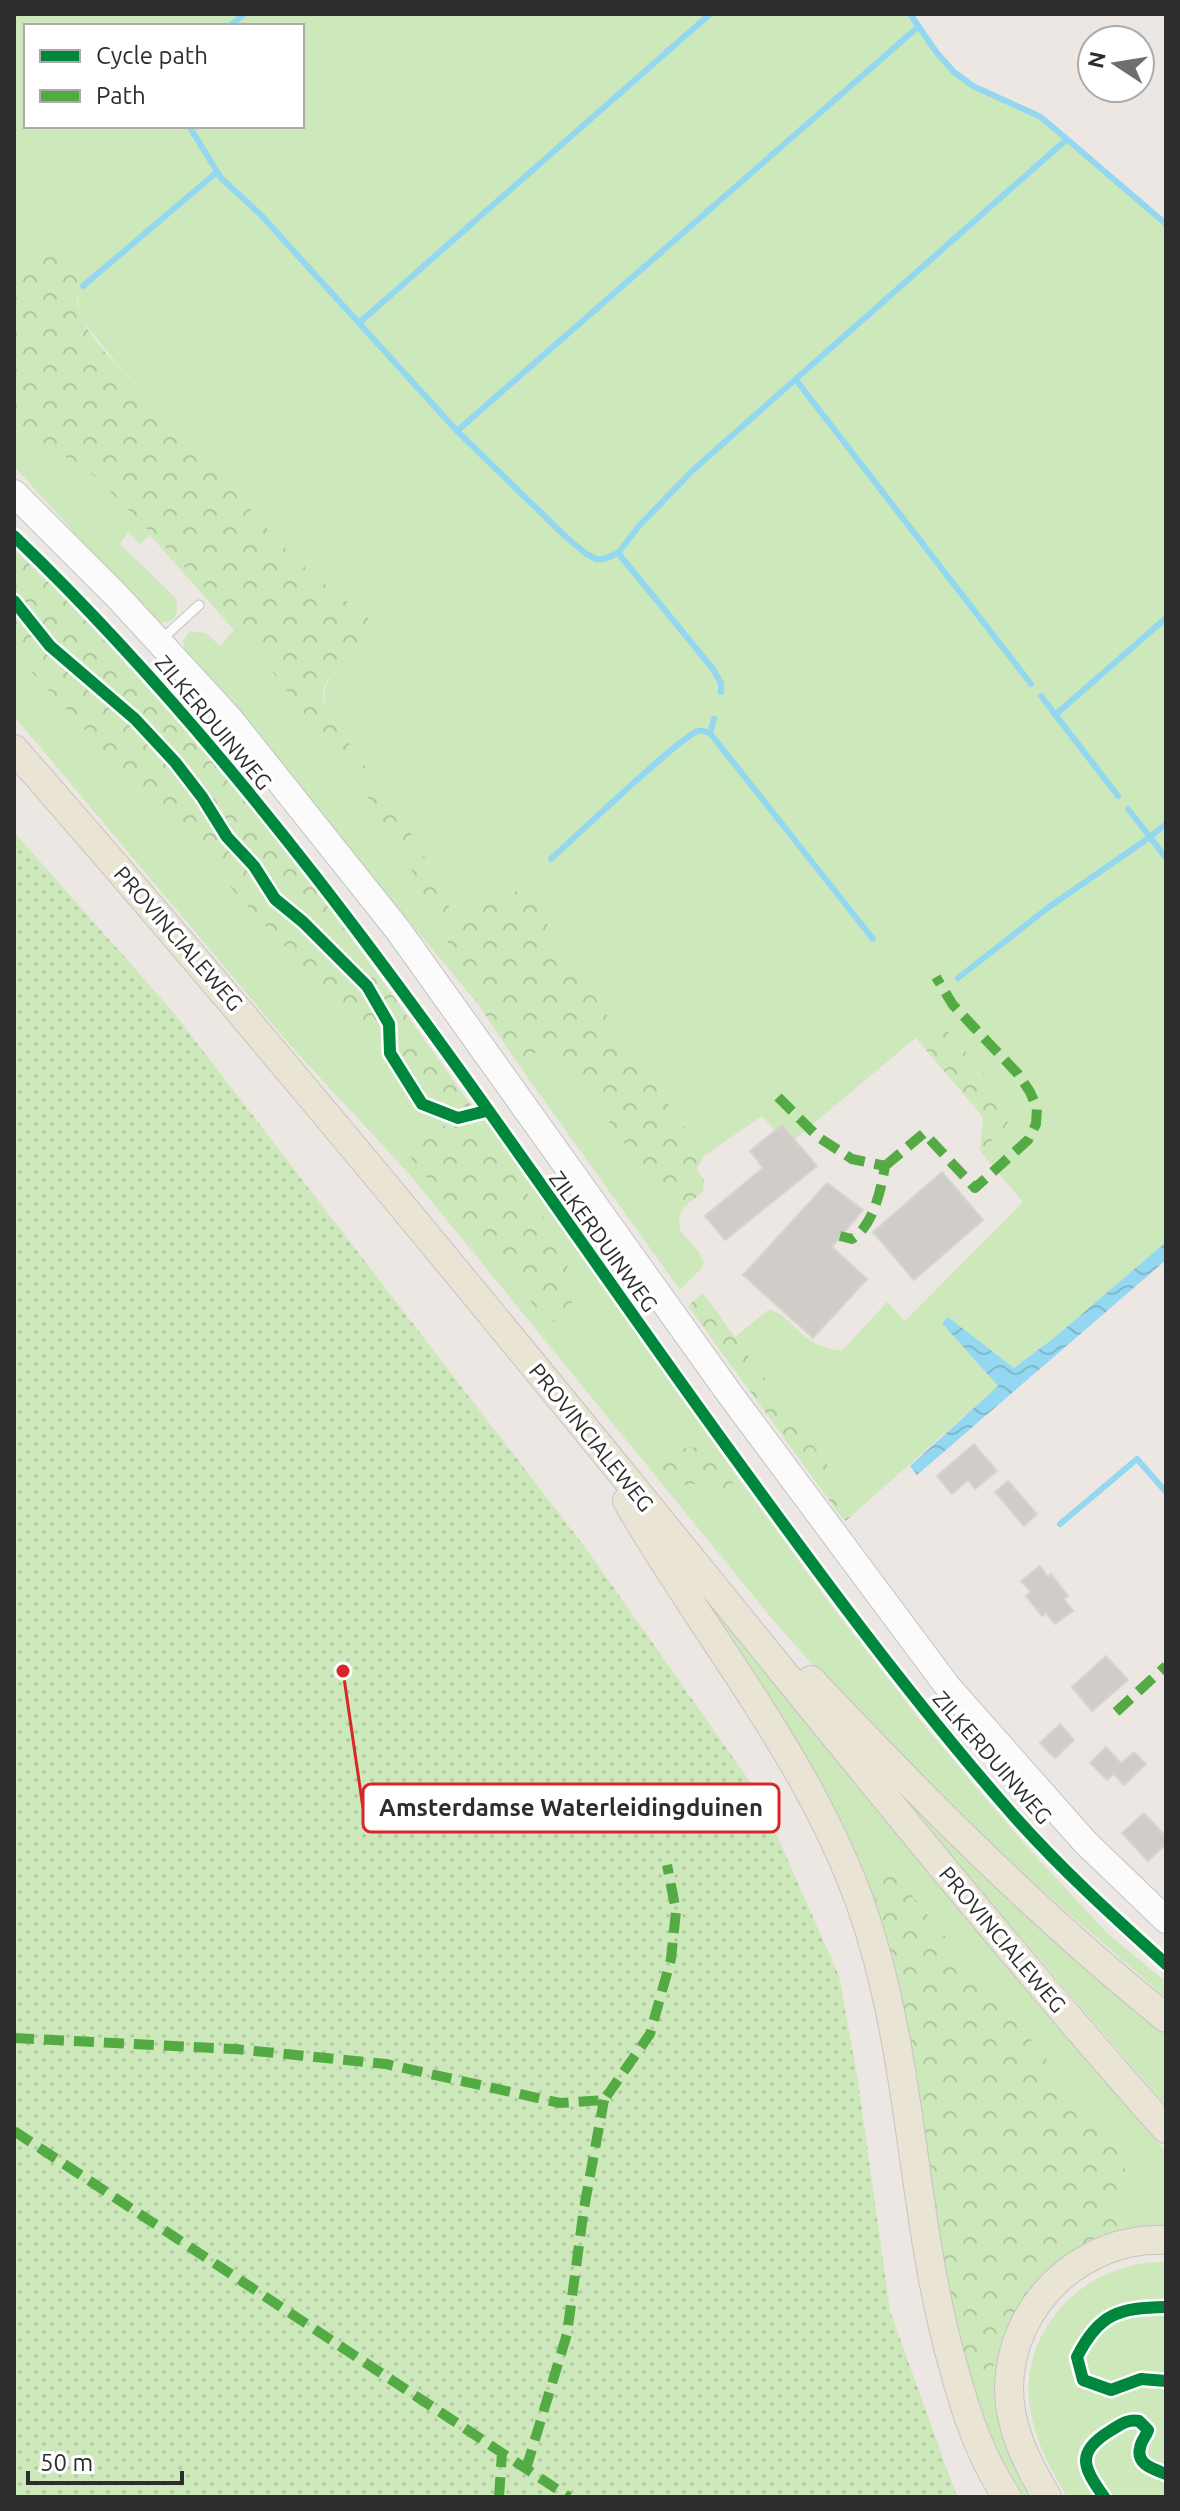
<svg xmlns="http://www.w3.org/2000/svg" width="1180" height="2511" viewBox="0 0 1180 2511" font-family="Ubuntu,sans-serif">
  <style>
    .grass { fill: #cde8ba; fill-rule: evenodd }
    .forest { fill: url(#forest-crowns) }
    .park { fill: url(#park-dots) }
    .water { fill: url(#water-waves) }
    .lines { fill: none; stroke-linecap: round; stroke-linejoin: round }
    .stream { stroke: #93d7f0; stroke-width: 6 }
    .building { fill: #d0cdc9; stroke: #d7d3ce; stroke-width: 2 }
    .lane-casing { stroke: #c5c3c3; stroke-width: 11 }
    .secondary-casing { stroke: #c5c3c3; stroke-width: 28 }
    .primary-casing { stroke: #c6c4c3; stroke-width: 30 }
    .lane { stroke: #fcfbfb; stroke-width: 9 }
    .secondary { stroke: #fcfbfb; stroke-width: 26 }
    .primary { stroke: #e9e4d4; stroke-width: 28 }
    .quiet { stroke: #54ab44; stroke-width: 10; stroke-dasharray: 20 10; stroke-linecap: butt }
    .cycleway-casing { stroke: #fff; stroke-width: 17 }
    .cycleway { stroke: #00873e; stroke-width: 12 }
    .labels { text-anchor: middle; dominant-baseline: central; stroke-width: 7; stroke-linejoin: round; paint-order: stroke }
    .street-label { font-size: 22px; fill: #2d2d2d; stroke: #fff }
    .leader { fill: none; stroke: #d62828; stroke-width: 3 }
    .callout-dot { fill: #d62828; stroke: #fff; stroke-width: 3 }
    .callout { fill: #fff; stroke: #d62828; stroke-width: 3 }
    .callout-label { font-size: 24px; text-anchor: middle; font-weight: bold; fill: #2d2d2d }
  </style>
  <defs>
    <pattern id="forest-crowns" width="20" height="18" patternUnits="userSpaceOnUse" patternTransform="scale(2)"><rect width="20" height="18" fill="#cde8ba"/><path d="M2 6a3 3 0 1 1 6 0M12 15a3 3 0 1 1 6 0" fill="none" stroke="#b0c7a0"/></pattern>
    <pattern id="park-dots" width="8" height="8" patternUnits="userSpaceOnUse" patternTransform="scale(2)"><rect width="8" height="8" fill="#cde8ba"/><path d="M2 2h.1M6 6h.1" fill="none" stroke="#b0c7a0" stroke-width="1.8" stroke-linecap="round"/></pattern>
    <pattern id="water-waves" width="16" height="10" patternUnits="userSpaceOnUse" patternTransform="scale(2)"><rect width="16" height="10" fill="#93d7f0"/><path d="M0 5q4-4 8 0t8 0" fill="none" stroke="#7fb9ce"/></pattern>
  </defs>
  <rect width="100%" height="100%" fill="#ece7e2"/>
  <path class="grass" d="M 14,14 L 911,14 L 937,53 L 954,72 L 973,86 L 1041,117 L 1166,224 L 1166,1242 L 1055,1337 L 1014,1368 L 948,1317 L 942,1323 L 998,1386 L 859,1509 L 735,1337 L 768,1310 C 785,1311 796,1332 810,1340 C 820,1347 831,1349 842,1351 L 887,1302 L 905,1321 L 1023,1202 L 980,1151 L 1008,1125 L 938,1019 L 788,1145 L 762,1116 L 704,1156 L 556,941 L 527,885 C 506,894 474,921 451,912 L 442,886 L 401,817 L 328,713 C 311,671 360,656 386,635 L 308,570 L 268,531 L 179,426 L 118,365 L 82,320 L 78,310 L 79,290 L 49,247 L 14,276 ZM 26,26 L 302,26 L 302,126 L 26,126 Z
    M 14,424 L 96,477 L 205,588 L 265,662 L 372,803 L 416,878 L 478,1004 L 185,653 L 183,641 L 190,631 L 206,633 L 220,646 L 234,630 L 150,535 L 140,544 L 128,532 L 120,544 L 175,597 C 181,614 174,627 154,621 L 14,466 Z
    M 14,653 L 419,1092 L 437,1101 L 473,1108 L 493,1128 L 716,1447 L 828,1601 L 928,1730 L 1028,1848 L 1109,1935 L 1166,1982 L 1166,1998 L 997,1851 L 848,1705 L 774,1621 L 411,1176 L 290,1045 L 14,716 Z
    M 544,1047 L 560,1051 L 656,1188 L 679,1217 L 680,1231 L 699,1252 L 704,1262 L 701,1269 L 680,1290 L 518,1064 Z
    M 679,1564 L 980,1935 L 1166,2152 L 1166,2234 L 1118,2238 L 1126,2161 L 1028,2036 L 894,1874 L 883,1958 Z
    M 878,1766 L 1166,2027 L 1166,2106 L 955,1861 Z
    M 1166,2262 L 1166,2497 L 1067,2497 C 1049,2467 1033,2436 1029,2401 C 1022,2324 1091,2259 1166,2262 Z
    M 998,2362 L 1039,2497 L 1020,2497 L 997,2458 L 959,2372 L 988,2369 Z"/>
  <path class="forest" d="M 48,247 L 83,286 C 75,296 76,309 82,320 C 106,362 149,392 181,428 C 223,475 260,527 307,569 C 333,592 362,611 387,635 C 370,646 329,669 324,688 C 321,697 325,705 328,713 L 401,817 L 442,886 L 451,912 C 471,920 508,894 527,885 L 556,941 L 704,1156 L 697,1169 L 704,1180 L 703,1192 L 684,1207 L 679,1217 L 656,1188 L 560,1052 L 544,1047 L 518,1064 L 478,1004 L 416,878 L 372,803 L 265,662 L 205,588 L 96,477 L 14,424 L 14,276 Z
    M 14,549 C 70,602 125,655 176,714 C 284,838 378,975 473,1108 L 437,1101 L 419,1092 L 14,653 Z
    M 938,1019 L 1011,1105 C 1014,1126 994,1138 980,1151 L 983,1117 L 916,1038 Z
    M 440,1126 L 478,1127 L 565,1245 L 572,1303 L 555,1322 L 538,1310 L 502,1270 L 410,1157 L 420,1136 Z
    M 703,1293 L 859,1509 L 846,1521 L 842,1518 L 688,1306 Z
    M 689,1447 L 707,1449 L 733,1483 L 736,1513 L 728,1498 L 708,1479 L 688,1486 L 666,1478 L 656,1462 L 674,1451 Z
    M 894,1874 L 1028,2036 L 1126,2161 L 1118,2238 L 1092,2248 L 998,2362 L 988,2369 L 968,2371 L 955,2342 L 883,1958 L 874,1889 L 887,1876 Z"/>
  <path class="park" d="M 14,832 L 173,1012 L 587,1550 L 758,1793 L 839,1976 L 858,2081 L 890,2311 L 957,2497 L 14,2497 Z"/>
  <path class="water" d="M 1166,1242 L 1166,1260 L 917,1475 L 910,1466 L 998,1386 L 942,1323 L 948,1317 L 1014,1368 L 1055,1337 Z"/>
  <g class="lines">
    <path class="stream" d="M 910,14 L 937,53 L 954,72 L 973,86 L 1041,117 L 1166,224
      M 230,26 L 244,14
      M 189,126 L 221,178 L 260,214 L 457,431 L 566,537 L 585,553 L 596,559 L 604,559 L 618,553 L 639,526 L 693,470 L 1067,139
      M 83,286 L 217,172
      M 359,323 L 710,14
      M 796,380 L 1031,684
      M 457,431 L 919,26
      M 618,553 L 713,669 L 721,683 L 721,692
      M 1041,696 L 1118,796
      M 1055,715 L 1166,618
      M 710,733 L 714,719
      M 1166,824 L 1150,837 L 1166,858
      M 551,859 C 572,840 682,735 698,731 C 702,730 706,732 710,733 L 873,939
      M 958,978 L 1049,907 L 1150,837 L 1128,809
      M 1060,1524 L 1137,1459 L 1166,1492"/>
  </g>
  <path class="building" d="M 782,1125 L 817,1166 L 725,1240 L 705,1216 L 763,1168 L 750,1151 Z
    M 942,1172 L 983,1220 L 914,1280 L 873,1232 Z
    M 827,1183 L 863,1210 L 832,1247 L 867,1279 L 813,1338 L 743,1275 Z
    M 974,1444 L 997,1471 L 975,1489 L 968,1480 L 952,1494 L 937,1476 Z
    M 1008,1481 L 1037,1514 L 1024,1526 L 995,1492 Z
    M 1040,1566 L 1048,1577 L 1051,1574 L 1068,1596 L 1064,1599 L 1073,1611 L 1055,1624 L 1046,1613 L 1042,1616 L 1026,1596 L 1031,1592 L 1021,1581 Z
    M 1106,1656 L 1128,1680 L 1092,1711 L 1072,1687 Z
    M 1060,1724 L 1074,1740 L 1055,1758 L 1040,1743 Z
    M 1106,1747 L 1121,1763 L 1134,1752 L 1146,1764 L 1124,1785 L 1114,1774 L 1107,1780 L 1090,1763 Z
    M 1144,1813 L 1166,1837 L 1166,1844 L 1148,1861 L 1122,1833 Z"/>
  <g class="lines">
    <g class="lane-casing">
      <path id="lane" d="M 162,639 L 199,605"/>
    </g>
    <g class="secondary-casing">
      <path id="secondary" d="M 14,493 L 117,596 L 229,718 L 398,930 L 729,1393 L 948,1687 L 1085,1842 L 1166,1920"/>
    </g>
    <g class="primary-casing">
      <path id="primary" d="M 14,749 C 234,1000 447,1258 658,1518 C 825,1723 990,1931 1166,2129
        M 627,1501 C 710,1645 823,1774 871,1936 C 914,2078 913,2227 954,2369 C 966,2414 981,2458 1007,2497
        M 811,1680 C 923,1799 1038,1915 1166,2018
        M 1047,2497 C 1027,2463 1009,2428 1009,2388 C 1010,2304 1083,2236 1166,2240"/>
    </g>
    <use href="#lane" class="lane"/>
    <use href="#secondary" class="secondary"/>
    <use href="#primary" class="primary"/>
    <path class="quiet" d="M 778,1097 L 818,1137 L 852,1159 L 885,1166 C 881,1190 873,1226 852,1239 L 840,1236
      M 885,1166 L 924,1133 L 975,1188 L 1028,1140 L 1036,1124 L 1037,1108 L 1030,1092 L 1018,1074 L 953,1005 L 936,977
      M 1116,1712 L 1166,1666
      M 14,2038 L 235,2049 L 386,2064 L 560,2103 L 604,2100 L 650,2034 L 671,1959 L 676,1911 L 667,1865
      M 14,2131 L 569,2497
      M 526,2469 L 567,2334 L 584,2208 L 604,2100
      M 499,2497 L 502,2453"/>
    <g class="cycleway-casing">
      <path id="cycleway" d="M 14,536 C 292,803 500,1134 725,1444 C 817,1571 910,1698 1014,1816 C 1061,1869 1114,1917 1166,1964
        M 14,601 L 50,646 L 135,719 L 175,762 L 202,797 L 227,837 L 254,866 L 275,899 L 303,922 L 367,986 L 389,1024 L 390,1053 L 422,1104 L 458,1118 L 486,1111
        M 1166,2307 C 1119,2308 1099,2313 1077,2357 L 1083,2380 L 1111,2390 L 1141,2379 L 1166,2381
        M 1104,2497 C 1084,2468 1074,2453 1110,2431 C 1120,2425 1127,2419 1139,2421 L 1148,2430 C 1146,2437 1141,2440 1140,2448 C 1136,2465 1154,2469 1166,2474"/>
    </g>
    <use href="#cycleway" class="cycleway"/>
  </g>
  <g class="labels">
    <g class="street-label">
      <text transform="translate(214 722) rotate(50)">ZILKERDUINWEG</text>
      <text transform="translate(179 938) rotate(49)">PROVINCIALEWEG</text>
      <text transform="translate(604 1241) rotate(54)">ZILKERDUINWEG</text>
      <text transform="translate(592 1437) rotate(51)">PROVINCIALEWEG</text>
      <text transform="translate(993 1757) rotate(49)">ZILKERDUINWEG</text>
      <text transform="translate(1003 1939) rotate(50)">PROVINCIALEWEG</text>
    </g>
  </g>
  <path class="leader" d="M343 1671L363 1808"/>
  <circle class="callout-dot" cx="343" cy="1671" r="8"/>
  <rect class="callout" x="363" y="1784" width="416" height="48" rx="8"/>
  <g class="callout-label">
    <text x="571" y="1816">Amsterdamse Waterleidingduinen</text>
  </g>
  <rect width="1180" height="2511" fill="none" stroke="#2d2d2d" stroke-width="32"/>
  <rect x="24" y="24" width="280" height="104" fill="#ffffff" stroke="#ababab" stroke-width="2"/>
  <rect x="40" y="50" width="40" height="12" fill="#00873e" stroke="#ababab" stroke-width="2"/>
  <text x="96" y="64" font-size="24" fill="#2d2d2d">Cycle path</text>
  <rect x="40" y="90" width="40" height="12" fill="#54ab44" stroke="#ababab" stroke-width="2"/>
  <text x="96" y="104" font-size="24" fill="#2d2d2d">Path</text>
  <g transform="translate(1116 64) rotate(282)"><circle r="38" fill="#ffffff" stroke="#ababab" stroke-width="2"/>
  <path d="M0-6L14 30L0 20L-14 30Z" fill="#706e6c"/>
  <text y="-12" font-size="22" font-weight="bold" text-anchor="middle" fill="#2d2d2d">N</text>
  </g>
  <path d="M28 2471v12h154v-12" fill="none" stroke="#2d2d2d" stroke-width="4"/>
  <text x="40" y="2471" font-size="24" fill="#2d2d2d" stroke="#ffffff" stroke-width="6" paint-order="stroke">50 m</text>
</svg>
